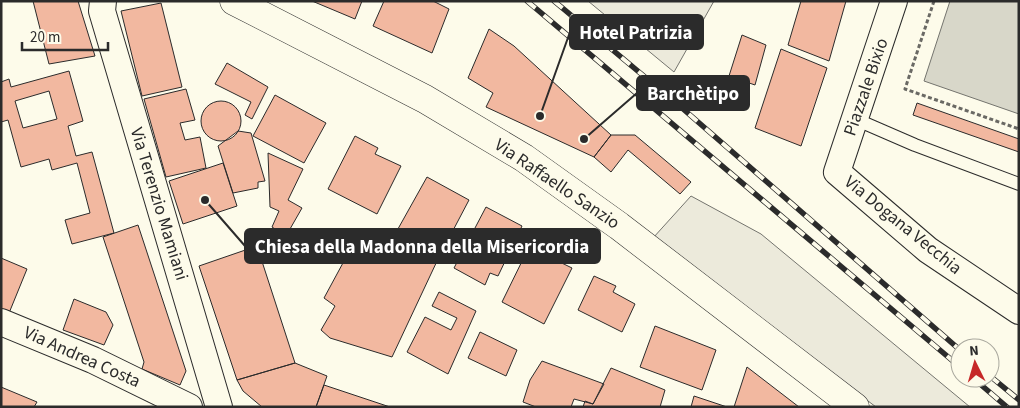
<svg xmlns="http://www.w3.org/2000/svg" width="1020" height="408" viewBox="0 0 1020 408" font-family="'Source Sans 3',sans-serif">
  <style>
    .parking { fill: #eceadb; stroke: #74746e }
    .water { fill: #d8d7c9; stroke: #74746e }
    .building { fill: #f2b8a0; stroke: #2b2b2b; fill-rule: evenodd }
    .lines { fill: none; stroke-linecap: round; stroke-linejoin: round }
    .service-casing { stroke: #2b2b2b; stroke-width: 14 }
    .minor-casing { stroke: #2b2b2b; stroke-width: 28 }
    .secondary-casing { stroke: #2b2b2b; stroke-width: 29 }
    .path { stroke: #6a6964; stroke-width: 3; stroke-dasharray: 4 2.5; stroke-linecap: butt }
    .service { stroke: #fdfbea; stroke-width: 12 }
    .minor { stroke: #fdfbea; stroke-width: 26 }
    .secondary { stroke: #fdfbea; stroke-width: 28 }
    .rail-casing { stroke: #2b2b2b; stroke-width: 5.5 }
    .rail { stroke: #fdfbea; stroke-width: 4; stroke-dasharray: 11; stroke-linecap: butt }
    .labels { text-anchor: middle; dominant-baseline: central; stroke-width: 4; stroke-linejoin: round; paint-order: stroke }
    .street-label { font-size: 18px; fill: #2b2b2b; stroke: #fdfbea }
    .leader { fill: none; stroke: #2b2b2b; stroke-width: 2 }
    .callout-dot { fill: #2b2b2b; stroke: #fdfbea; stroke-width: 2 }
    .callout { fill: #2b2b2b; stroke: #2b2b2b; stroke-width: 2 }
    .callout-label { font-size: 19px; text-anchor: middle; font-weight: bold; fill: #fff }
  </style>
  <rect width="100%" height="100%" fill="#fdfbea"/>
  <path class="parking" d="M 588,1 L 714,1 L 674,72 Z
    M 691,196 L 761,234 L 970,407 L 876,407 L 653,238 Z"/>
  <path class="water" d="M 950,1 L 1019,1 L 1019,114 L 924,81 Z"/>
  <path class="building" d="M 33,1 L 78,1 L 95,56 L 49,64 Z
    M 312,1 L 362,1 L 355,19 Z
    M 384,1 L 433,1 L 449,9 L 432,53 L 373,26 Z
    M 801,1 L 846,1 L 829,61 L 788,45 Z
    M 161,3 L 182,87 L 142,96 L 121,11 Z
    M 489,29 L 514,46 L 611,135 L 594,157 L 486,107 L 493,93 L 468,78 Z
    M 742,35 L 766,45 L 755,85 L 729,76 Z
    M 781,49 L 827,68 L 801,146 L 755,128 Z
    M 227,63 L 268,87 L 252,119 L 245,115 L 251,102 L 215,84 Z
    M 69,71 L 83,121 L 68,126 L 76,156 L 92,152 L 114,233 L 72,244 L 65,220 L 90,213 L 77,163 L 52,170 L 49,159 L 21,167 L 8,120 L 1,122 L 1,82 L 9,79 L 11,87 ZM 49,91 L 57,119 L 23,128 L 15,101 Z
    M 186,89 L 195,120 L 180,123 L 185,140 L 200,137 L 206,168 L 166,177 L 144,99 Z
    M 275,95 L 326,123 L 304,163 L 253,136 Z
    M201 121a20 20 0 1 1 40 0a20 20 0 1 1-40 0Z
    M 917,103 L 1019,139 L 1019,152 L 913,115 Z
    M 238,131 L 251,133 L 265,181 L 258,182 L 258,188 L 233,193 L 218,146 Z
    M 611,135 L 635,135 L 691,182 L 680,194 L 628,150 L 611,172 L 594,157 Z
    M 355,136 L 378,148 L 375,154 L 401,166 L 377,214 L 328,189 Z
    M 268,153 L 303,169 L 288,200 L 302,208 L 286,236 L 272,227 L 279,211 L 270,207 Z
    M 223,163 L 237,206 L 183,224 L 169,181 Z
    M 427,177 L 469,200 L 438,259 L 394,236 Z
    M 486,207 L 522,226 L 498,276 L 490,273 L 485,285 L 454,268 Z
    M 138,225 L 186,371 L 180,385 L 142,369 L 144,362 L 103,237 Z
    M 394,236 L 438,259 L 392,357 L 330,338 L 321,330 L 335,306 L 324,298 L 357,237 L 385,251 Z
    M 257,246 L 295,363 L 237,380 L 199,266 Z
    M 529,247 L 572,268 L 544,324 L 502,302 Z
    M 1,258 L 27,269 L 7,318 L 1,316 Z
    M 594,276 L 616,286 L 613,292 L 635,304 L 622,332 L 578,310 Z
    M 439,292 L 476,311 L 448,374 L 407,352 L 425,317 L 451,330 L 457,318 L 432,306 Z
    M 74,299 L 106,312 L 113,325 L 104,345 L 63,330 Z
    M 655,326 L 716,350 L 702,390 L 640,367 Z
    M 480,332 L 517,350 L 506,376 L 468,358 Z
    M 542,361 L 604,384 L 593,404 L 574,399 L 571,407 L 536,407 L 523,402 L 530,380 Z
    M 295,363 L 327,376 L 316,407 L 262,407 L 243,391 L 237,380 Z
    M 747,367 L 799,407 L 734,407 Z
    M 611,368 L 665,390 L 660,407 L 583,407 L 585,401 L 593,404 Z
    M 324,385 L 390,407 L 316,407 Z
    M 1,387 L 37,402 L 34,407 L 1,407 Z
    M 694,396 L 727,407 L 691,407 Z"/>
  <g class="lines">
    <g class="service-casing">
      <path id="service" d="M 855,119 L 915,145 L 1019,184"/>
    </g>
    <g class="minor-casing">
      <path id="minor" d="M 103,1 L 102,11 L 219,407
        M 894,1 L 837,172 L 928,250 L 1019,311
        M 1,322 L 93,360 L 189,407"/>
    </g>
    <g class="secondary-casing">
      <path id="secondary" d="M 234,1 L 425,99 L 524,158 L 619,226 L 855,407"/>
    </g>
    <path class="path" d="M 934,1 L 905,89 L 1019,129"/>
    <use href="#service" class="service"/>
    <use href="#minor" class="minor"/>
    <use href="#secondary" class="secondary"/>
    <g class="rail-casing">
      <path id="rail" d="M 527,1 L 960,367
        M 554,1 L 682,108 L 960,350
        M 990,376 L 1019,400
        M 973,378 L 1007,407"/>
    </g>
    <use href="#rail" class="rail"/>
  </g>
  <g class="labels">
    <g class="street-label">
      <text transform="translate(866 87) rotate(-71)">Piazzale Bixio</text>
      <text transform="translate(557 184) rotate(34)">Via Raffaello Sanzio</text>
      <text transform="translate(159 204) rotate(73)">Via Terenzio Mamiani</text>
      <text transform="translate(903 225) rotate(39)">Via Dogana Vecchia</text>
      <text transform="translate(82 357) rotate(24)">Via Andrea Costa</text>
    </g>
  </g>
  <path class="leader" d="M540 116L570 32M584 139L637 93M205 200L245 246"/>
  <g class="callout-dot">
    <circle cx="540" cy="116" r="5"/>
    <circle cx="584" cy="139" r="5"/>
    <circle cx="205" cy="200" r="5"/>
  </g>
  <g class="callout">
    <rect x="570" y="15" width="133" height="34" rx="5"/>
    <rect x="637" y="76" width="112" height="34" rx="5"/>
    <rect x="245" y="229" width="355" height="34" rx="5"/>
  </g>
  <g class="callout-label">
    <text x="636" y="39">Hotel Patrizia</text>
    <text x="693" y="100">Barchètipo</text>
    <text x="422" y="253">Chiesa della Madonna della Misericordia</text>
  </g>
  <rect width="1020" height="408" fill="none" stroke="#2b2b2b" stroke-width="5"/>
  <g transform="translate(975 363) rotate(355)"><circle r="24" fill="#fdfbea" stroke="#a9a89e"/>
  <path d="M0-4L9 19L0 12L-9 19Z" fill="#c62828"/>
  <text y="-8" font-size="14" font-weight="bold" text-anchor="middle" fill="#2b2b2b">N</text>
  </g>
  <path d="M22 42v8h86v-8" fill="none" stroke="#2b2b2b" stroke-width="2.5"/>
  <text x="30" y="42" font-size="15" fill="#2b2b2b" stroke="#fdfbea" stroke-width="4" paint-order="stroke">20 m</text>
</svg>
